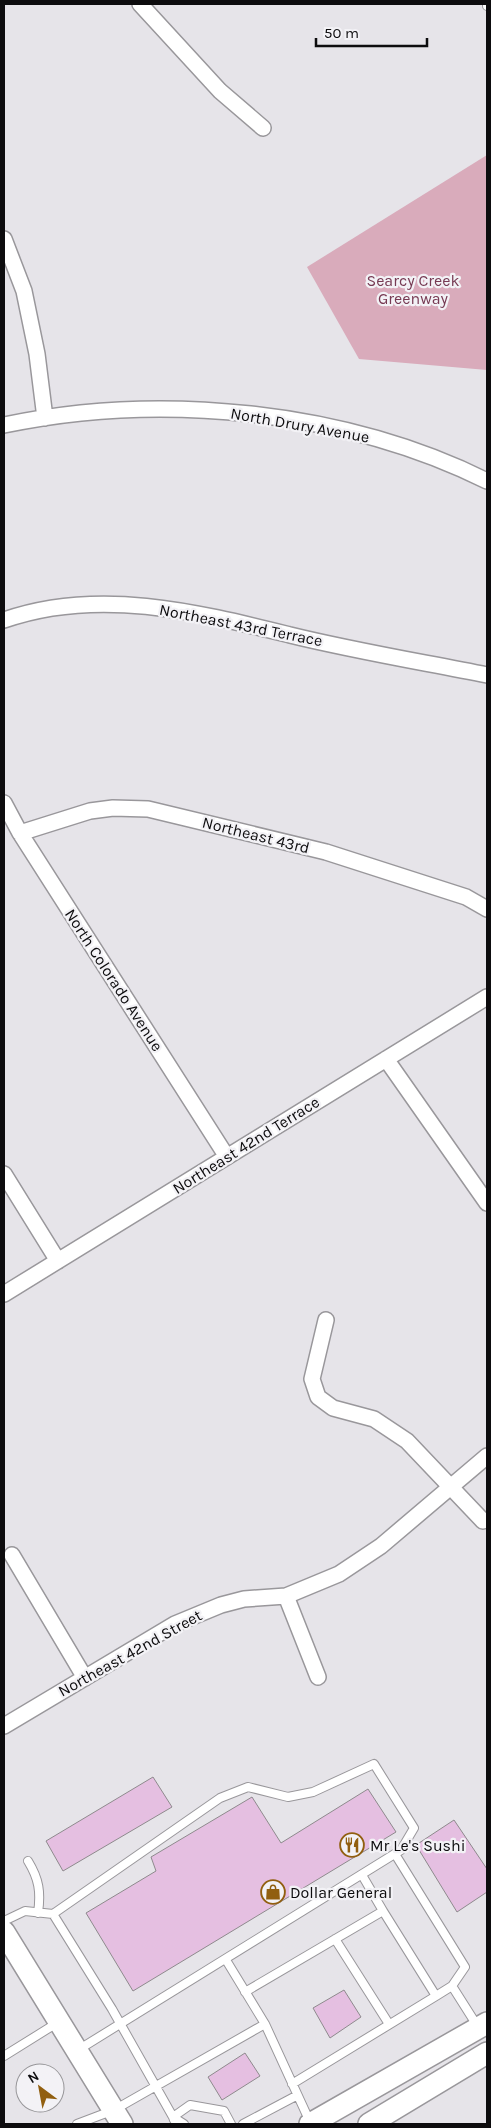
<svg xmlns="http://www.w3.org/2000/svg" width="491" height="2128" viewBox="0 0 491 2128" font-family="Karla,sans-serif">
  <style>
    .green { fill: #d9abbb }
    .building { fill: #e5bfe1; stroke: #8e8a8d }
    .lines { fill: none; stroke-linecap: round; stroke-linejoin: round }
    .service-casing { stroke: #99979b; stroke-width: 10 }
    .minor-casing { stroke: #99979b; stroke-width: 18 }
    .secondary-casing { stroke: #99979b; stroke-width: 24 }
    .service { stroke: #fff; stroke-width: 8 }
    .minor { stroke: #fff; stroke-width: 15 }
    .secondary { stroke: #fff; stroke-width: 21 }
    .labels { text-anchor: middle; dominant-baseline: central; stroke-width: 4.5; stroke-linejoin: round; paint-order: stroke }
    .park-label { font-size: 16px; fill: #773a53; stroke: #f3f2f6 }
    .street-label { font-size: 16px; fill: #0d0c0e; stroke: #f3f2f6 }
    .poi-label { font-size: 16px; fill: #0d0c0e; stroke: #f3f2f6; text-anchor: start }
  </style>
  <rect width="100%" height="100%" fill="#e6e4e9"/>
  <path class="green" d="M 487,155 L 487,370 L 359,359 L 307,267 Z"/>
  <path class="building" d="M 153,1777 L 172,1807 L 63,1871 L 46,1841 Z
    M 368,1789 L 396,1832 L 133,1991 L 86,1913 L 156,1871 L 151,1857 L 252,1797 L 281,1843 Z
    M 454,1820 L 487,1869 L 487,1892 L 457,1912 L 416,1845 Z
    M 344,1990 L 361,2017 L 330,2038 L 313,2008 Z
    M 245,2053 L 260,2076 L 222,2100 L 208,2077 Z"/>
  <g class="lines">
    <g class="service-casing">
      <path id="service" d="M 487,4 L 487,6
        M 395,1854 L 465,1967 L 452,1986 L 478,2027
        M 28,1861 C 39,1879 41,1892 38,1913
        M 383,1911 L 436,1996 L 452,1986
        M 53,1914 L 220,1798 L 248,1787 L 288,1797 L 313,1792 L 374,1764 L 414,1828 L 401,1850 L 78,2050
        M 4,1921 L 25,1911 L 53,1914 L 112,2009 L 173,2117 L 184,2124
        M 335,1939 L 389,2024
        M 226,1960 L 265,2024 L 310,2122
        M 245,1992 L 383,1911 L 362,1875
        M 4,2056 L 57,2023
        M 292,2084 L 436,1996
        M 174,2120 L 173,2117 L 190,2105 L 224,2111 L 231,2124
        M 77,2124 L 114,2110 L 265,2024
        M 243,2124 L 296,2096"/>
    </g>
    <g class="minor-casing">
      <path id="minor" d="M 140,4 L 220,91 L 263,128
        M 4,239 L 24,291 L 37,354 L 45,418
        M 4,425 C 160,392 344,410 487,481
        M 4,620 C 98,587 197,612 290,635 C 355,651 422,662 487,675
        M 4,803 L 20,833 L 227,1157
        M 20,833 L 90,811 L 113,808 L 148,809 L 326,852 L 466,897 L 487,909
        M 386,1059 L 487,1203
        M 4,1174 L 58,1261
        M 4,1294 L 487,997
        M 326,1320 L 312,1379 L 318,1397 L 333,1408 L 374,1419 L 407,1441 L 483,1521
        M 12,1555 L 85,1678
        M 286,1596 L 318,1677
        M 4,1726 L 175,1624 L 221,1605 L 244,1599 L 286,1596 L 339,1574 L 381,1546 L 487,1456"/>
    </g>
    <g class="secondary-casing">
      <path id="secondary" d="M 4,1932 L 122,2124
        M 310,2124 L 487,2023
        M 369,2124 L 487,2053"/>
    </g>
    <use href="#service" class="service"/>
    <use href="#minor" class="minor"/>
    <use href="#secondary" class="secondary"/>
  </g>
  <defs>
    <g id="restaurant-ring" transform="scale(1.25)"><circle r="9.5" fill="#f3f2f6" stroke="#915f10" stroke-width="1.5"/><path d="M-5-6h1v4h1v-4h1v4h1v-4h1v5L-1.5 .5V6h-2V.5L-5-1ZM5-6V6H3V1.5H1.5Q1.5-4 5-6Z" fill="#915f10"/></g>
    <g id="shop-ring" transform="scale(1.25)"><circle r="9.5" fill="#f3f2f6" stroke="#915f10" stroke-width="1.5"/><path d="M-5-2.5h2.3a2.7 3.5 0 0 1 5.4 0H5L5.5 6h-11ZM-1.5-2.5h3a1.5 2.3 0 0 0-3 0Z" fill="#915f10"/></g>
  </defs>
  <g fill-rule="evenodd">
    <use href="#restaurant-ring" x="352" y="1845"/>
    <use href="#shop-ring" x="273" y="1892"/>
  </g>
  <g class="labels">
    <g class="park-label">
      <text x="413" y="280">Searcy Creek<tspan x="413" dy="18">Greenway</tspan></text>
    </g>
    <g class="street-label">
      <text transform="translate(300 425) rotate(10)">North Drury Avenue</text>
      <text transform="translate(241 625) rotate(11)">Northeast 43rd Terrace</text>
      <text transform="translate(256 835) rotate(14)">Northeast 43rd</text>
      <text transform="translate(114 980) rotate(57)">North Colorado Avenue</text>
      <text transform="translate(246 1145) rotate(-32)">Northeast 42nd Terrace</text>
      <text transform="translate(130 1653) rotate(-29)">Northeast 42nd Street</text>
    </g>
    <g class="poi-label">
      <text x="370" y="1845">Mr Le's Sushi</text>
      <text x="290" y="1892">Dollar General</text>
    </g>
  </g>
  <rect width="491" height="2128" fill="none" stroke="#0d0c0e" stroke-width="10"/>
  <g transform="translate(40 2088) rotate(328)"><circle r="24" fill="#f3f2f6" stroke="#979699"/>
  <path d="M0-4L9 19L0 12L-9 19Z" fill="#915f10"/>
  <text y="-8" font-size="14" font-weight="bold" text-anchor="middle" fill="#0d0c0e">N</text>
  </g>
  <path d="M316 38v8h111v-8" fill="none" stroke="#0d0c0e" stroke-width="2.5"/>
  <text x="324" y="38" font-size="15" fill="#0d0c0e" stroke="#f3f2f6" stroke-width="4" paint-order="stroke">50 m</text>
</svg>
